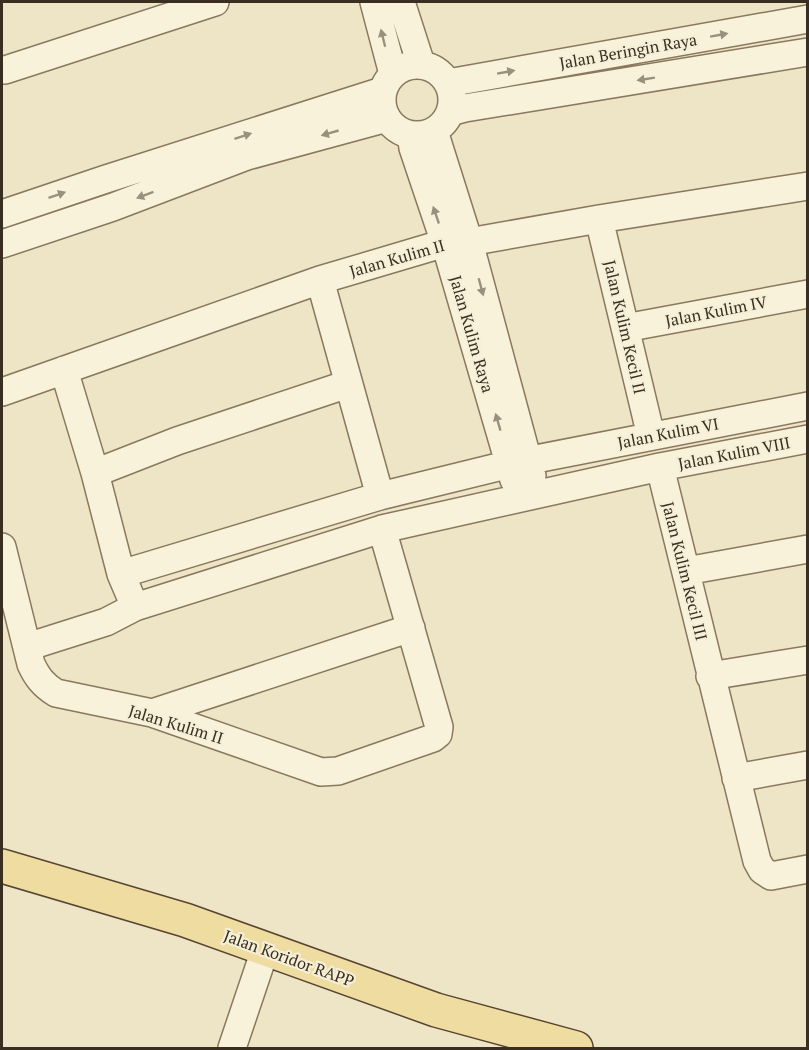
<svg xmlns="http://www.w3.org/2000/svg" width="809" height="1050" viewBox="0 0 809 1050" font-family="'PT Serif',serif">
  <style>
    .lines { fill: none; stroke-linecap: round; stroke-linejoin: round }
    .minor-casing { stroke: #89785d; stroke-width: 30 }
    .major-casing { stroke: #574531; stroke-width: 36 }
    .minor { stroke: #f8f2db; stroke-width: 27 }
    .major { stroke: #efdca1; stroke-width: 33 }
    .oneway { fill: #99907e }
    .labels { text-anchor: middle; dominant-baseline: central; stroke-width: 4.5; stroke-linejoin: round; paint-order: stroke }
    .street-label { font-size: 16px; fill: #3a2e20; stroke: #f5efd7 }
  </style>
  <rect width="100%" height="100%" fill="#eee5c7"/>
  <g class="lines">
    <g class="minor-casing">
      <path id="minor" d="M 374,2 L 393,74
        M 401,2 L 421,64
        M382 100a35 35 0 1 1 70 0a35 35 0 1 1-70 0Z
        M 2,70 L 5,70 L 215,2
        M 448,83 L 808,19
        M 450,112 L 465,108 L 808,52
        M 434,131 L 469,242 L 532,476
        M 411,135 L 413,148 L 445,243 L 514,480
        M 2,214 L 106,179 L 382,91
        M 599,219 L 651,436
        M 2,244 L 113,207 L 247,156 L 387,118
        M 320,280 L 380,496
        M 625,328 L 808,294
        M 2,392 L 320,280 L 445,243 L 469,242 L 599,219 L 808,186
        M 660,467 L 757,861 L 762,870 L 771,876 L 808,869
        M 95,473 L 177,441 L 348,384
        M 2,547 L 31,664 C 37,677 43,685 56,693 L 152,713 L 321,772 L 338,771 L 433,738 L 438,734 L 439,727 L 382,529 L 660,467 L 808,439
        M 686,571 L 808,549
        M 121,574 L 380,496 L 510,464 L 808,406
        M 135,607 L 382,529
        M 27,647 L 106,622 L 135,607 L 121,574 L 95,473 L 64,370
        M 710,676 L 808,660
        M 152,713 L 411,628
        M 736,778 L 808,765
        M 232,1048 L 265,950"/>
    </g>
    <g class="major-casing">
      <path id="major" d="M 2,866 L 185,920 L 436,1010 L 576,1048"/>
    </g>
    <use href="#minor" class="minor"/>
    <use href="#major" class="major"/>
  </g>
  <defs><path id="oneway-solid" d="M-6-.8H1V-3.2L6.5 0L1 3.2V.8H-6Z" transform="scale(1.5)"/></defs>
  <g class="oneway">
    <use href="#oneway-solid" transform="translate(719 35) rotate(-10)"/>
    <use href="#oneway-solid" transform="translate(383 38) rotate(-104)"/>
    <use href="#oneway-solid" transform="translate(506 72) rotate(-10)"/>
    <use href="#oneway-solid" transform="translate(646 79) rotate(171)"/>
    <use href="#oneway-solid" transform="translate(330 133) rotate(164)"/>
    <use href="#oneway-solid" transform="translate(243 136) rotate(-18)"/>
    <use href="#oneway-solid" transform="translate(57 195) rotate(-19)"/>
    <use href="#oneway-solid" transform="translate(145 195) rotate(159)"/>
    <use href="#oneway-solid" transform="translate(436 215) rotate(-109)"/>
    <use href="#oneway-solid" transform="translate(481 287) rotate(75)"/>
    <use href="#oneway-solid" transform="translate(498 422) rotate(-106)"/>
  </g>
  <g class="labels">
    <g class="street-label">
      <text transform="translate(628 51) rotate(-10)">Jalan Beringin Raya</text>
      <text transform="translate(397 258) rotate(-16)">Jalan Kulim II</text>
      <text transform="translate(716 311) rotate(-11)">Jalan Kulim IV</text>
      <text transform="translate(625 327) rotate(77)">Jalan Kulim Kecil II</text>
      <text transform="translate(472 334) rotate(74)">Jalan Kulim Raya</text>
      <text transform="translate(668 433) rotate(-11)">Jalan Kulim VI</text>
      <text transform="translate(734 453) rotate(-11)">Jalan Kulim VIII</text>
      <text transform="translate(685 571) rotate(76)">Jalan Kulim Kecil III</text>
      <text transform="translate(176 724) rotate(17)">Jalan Kulim II</text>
      <text transform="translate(289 958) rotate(20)">Jalan Koridor RAPP</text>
    </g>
  </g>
  <rect width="809" height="1050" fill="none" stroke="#3a2e20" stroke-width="6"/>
</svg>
